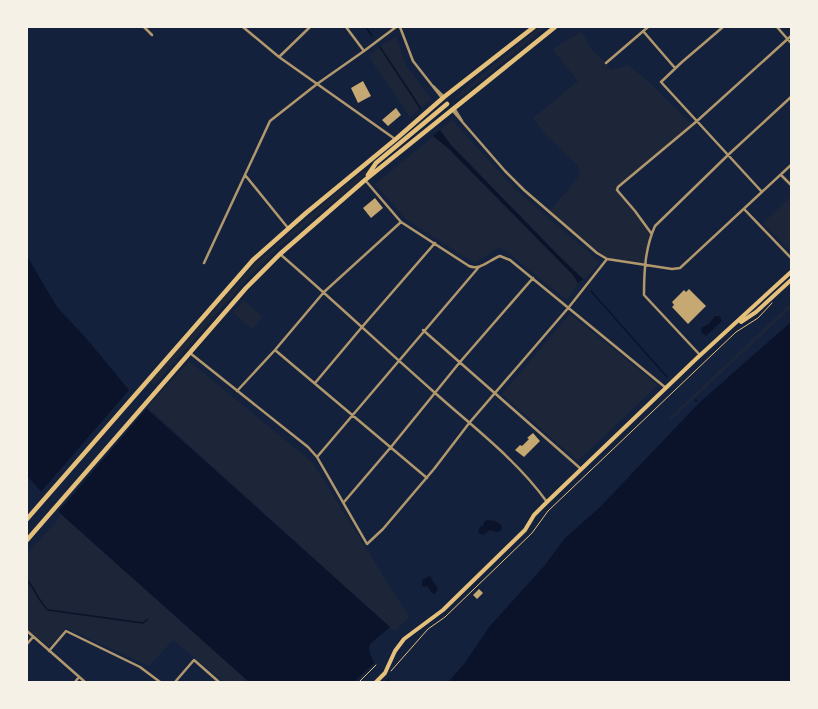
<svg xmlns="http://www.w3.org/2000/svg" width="818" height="709" viewBox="0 0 818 709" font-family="'PT Sans Narrow',sans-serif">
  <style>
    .green { fill: #1d2539 }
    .water { fill: #0b132b }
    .pier { fill: #14213d }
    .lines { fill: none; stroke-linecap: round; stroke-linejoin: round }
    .stream { stroke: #0b132b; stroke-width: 1.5 }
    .building { fill: #c6a872 }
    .path { stroke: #e5c07b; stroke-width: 1 }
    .minor { stroke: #b1986c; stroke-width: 2.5 }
    .secondary { stroke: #e5c07b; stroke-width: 4 }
    .primary { stroke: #e5c07b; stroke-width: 4.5 }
  </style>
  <rect width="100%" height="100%" fill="#14213d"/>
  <path class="green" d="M 540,27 L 546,27 L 457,100 L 455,97 Z
    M 581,32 L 586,39 L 591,49 L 606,63 L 610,70 L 628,65 L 649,82 L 692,125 L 618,187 L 617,190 L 651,234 L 644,265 L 607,259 L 549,212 L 579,176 L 578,166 L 546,135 L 533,118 L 578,81 L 552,49 Z
    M 396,36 L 406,66 L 432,99 L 410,117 L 368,56 L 380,47 Z
    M 452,120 L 514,188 L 600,262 L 587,277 L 583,279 L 559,256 L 451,145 L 440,130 Z
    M 434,136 L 448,148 L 573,275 L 578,283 L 568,299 L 566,299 L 502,248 L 499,247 L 475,263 L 471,261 L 406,219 L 376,185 L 375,184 Z
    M 371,167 L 359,181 L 282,244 L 248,278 L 154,385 L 150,382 L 174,354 L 255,264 L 343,187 Z
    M 791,196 L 791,252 L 763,223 Z
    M 244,300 L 263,317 L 252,329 L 233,312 Z
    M 791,303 L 791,308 L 671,420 L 669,418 Z
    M 570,314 L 658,385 L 578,461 L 502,394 Z
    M 189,361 L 313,463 L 409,617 L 397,629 L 394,631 L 147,407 Z
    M 62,515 L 249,682 L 224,682 L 173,640 L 149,666 L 66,628 L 49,647 L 27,629 L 27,554 Z"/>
  <path class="water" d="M 440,130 L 451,145 L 559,256 L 583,279 L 578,283 L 573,275 L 448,148 L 433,136 Z
    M 27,256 L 57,307 L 86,338 L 138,401 L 390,627 L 370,644 C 365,656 381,670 389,678 L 388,682 L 249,682 L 62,515 L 27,476 Z
    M 715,316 L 720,316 L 722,321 L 706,336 L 702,333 L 701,328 L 709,324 Z
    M 791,322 L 791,682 L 448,682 L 464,664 L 489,627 L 545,565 L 564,539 L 600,507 L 699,403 Z
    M 487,520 L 495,521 L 501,525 L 502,529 L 500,531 L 497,532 L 490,530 L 483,535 L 480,534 L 478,531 L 480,527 L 483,526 L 484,522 Z
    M 430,576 L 438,589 L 435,594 L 432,593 L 427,586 L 425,587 L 422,586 L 422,580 Z"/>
  <path class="pier" d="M 130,389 L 148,407 L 58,512 L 40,493 Z
    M 371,650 L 376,662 L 391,678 L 389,678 L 384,682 L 354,682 L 374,663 L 370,651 Z"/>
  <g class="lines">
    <path class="stream" d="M 366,27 L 372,36
      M 380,47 L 421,109
      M 591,291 L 667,377
      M 695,400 L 697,401
      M 27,580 C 35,589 39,602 48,610 L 143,623 L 148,619"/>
  </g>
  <path class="building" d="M 363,81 L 371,96 L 358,103 L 351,88 Z
    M 396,108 L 401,115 L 388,126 L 382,120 Z
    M 375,198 L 383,208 L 371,218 L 363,208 Z
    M 689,289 L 706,306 L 688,324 L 672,307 L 674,305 L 672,302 L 684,290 L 686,292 Z
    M 533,433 L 540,441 L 524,457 L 515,450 L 520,445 L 522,446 L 529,439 L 527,438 Z
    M 479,589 L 483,593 L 477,599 L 473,595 Z"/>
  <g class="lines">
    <path class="path" d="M 391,671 L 428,629 L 445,617 L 532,533 L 548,511 L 736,332 L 758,318 L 772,303
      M 359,682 L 376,665"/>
    <path class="minor" d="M 144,27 L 152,35
      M 243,27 L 279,57 L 395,139
      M 346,27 L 364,51
      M 400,27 L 413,61 L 442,98
      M 723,27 L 682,62 L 661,82 L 762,192
      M 777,27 L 791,43
      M 643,31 L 675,68
      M 279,57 L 310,27
      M 606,63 L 648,27
      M 433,86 L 444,97
      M 454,108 L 462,121
      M 452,110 L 505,171 L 524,190 L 597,253 L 607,259 L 672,269 L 680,268 L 791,165
      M 245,175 L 288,228
      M 781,175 L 791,185
      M 365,180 L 401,222 L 469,266 C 480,271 489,260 500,256 L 510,260 L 666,388
      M 744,209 L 791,258
      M 651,233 L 635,211 L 617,190 L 618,187 L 697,121 L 791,36
      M 280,254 C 332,299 382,346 434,392 C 473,427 516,459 547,502
      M 204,263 L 270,121 L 317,84 L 364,51 L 396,27
      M 423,330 L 581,469
      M 275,350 L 427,478
      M 190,353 L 308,447 L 317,457 L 367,544 L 383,529 L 434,469 L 470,422 L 569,307 L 607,259
      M 700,355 L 644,295 C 644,272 645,248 655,226 L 728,155 L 791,97
      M 315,383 L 362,327 L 435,243
      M 237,391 L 275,350 L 324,292 L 401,222
      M 317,457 L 478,268
      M 344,502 L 391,447 L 460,362 L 533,278
      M 27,631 L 85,682
      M 27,644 L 33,637
      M 49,651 L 66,631 L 140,667 L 160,682
      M 75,682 L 79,677
      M 175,682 L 194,660 L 219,682"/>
    <path class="secondary" d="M 741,322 L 756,312 L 791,280
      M 376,682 L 385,673 L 395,651 L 404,639 L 443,610 L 525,530 L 534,515 L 547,502 L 696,359 L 791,272"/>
    <path class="primary" d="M 368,175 L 376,163 L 447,104
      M 27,519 L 253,260 L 306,213 L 396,139 L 444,97 L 534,27
      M 27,540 L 246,288 L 280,254 L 365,180 L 555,27"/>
  </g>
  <rect width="818" height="709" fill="none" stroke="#f6f1e7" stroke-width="56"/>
</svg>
